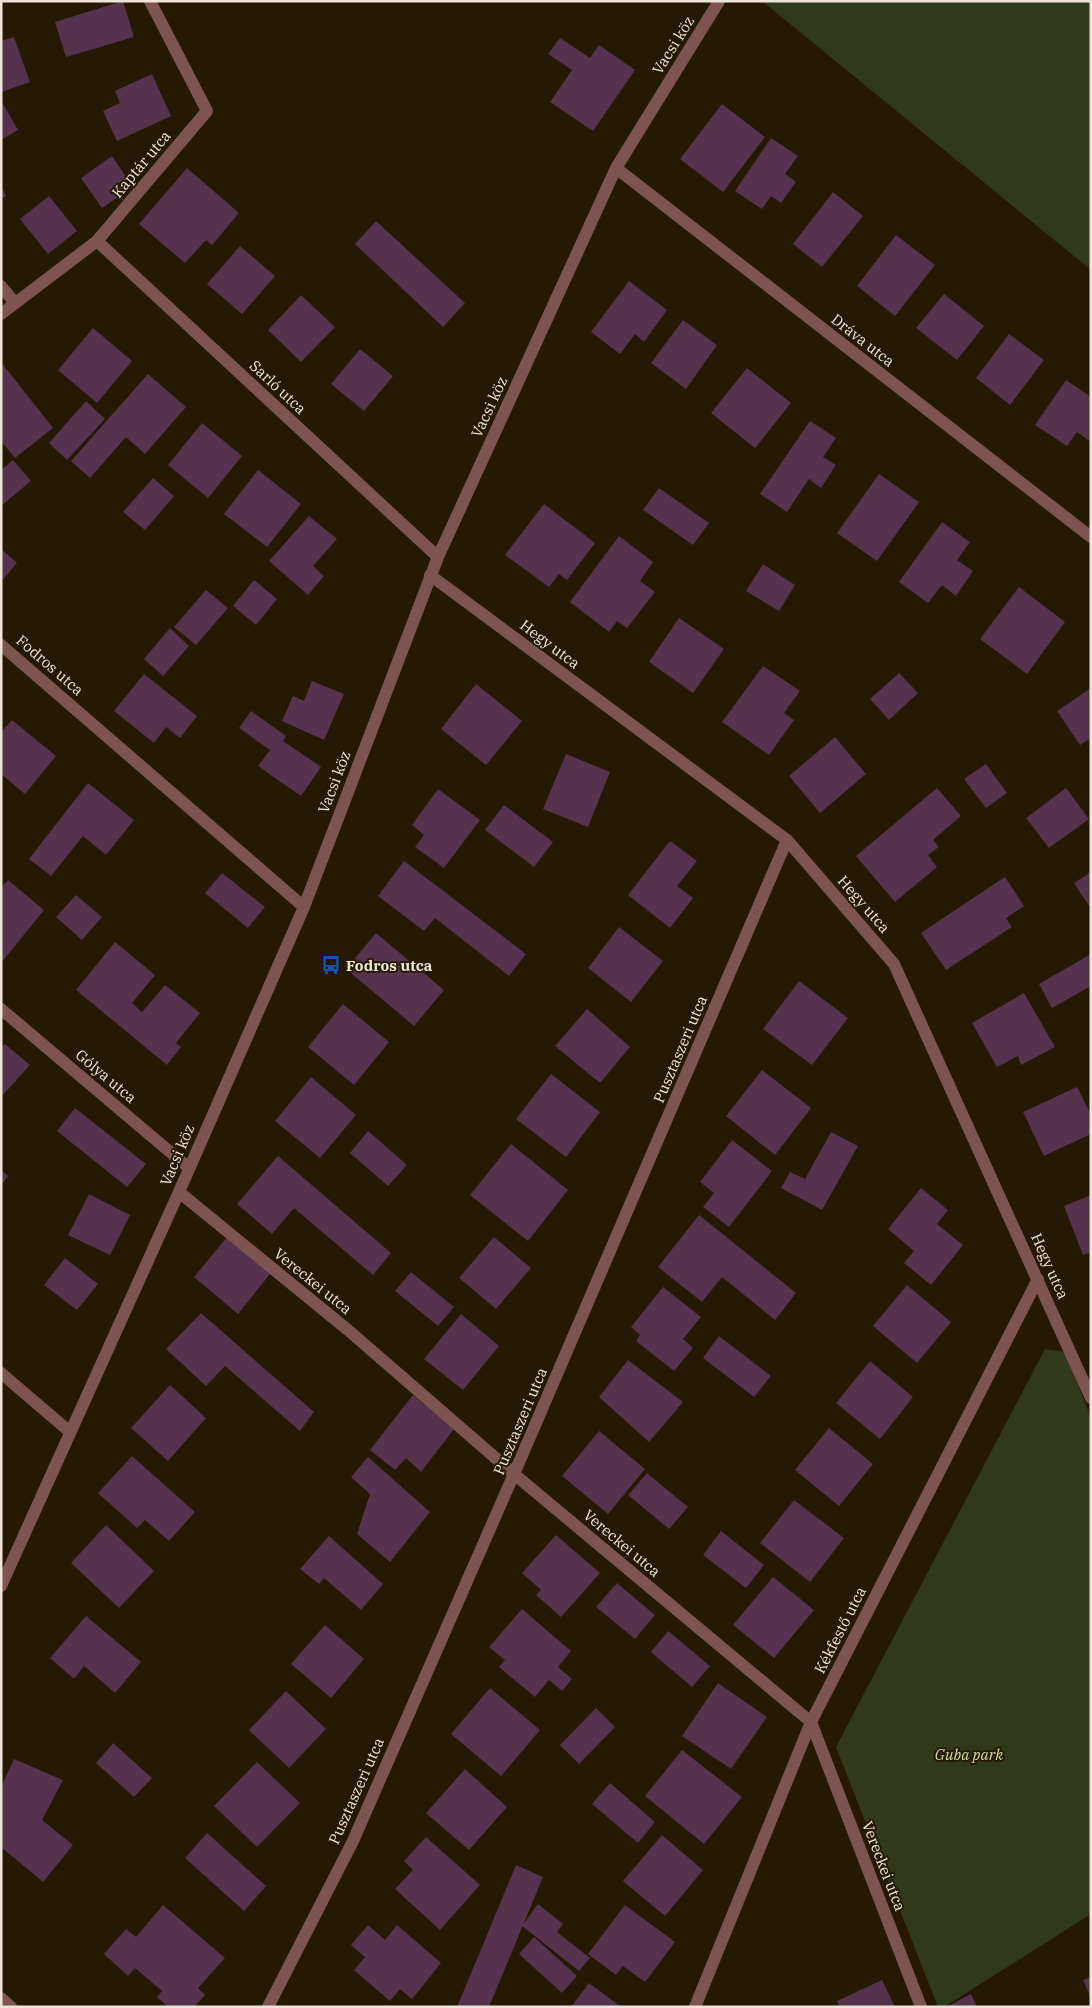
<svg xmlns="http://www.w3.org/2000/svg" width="1092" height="2008" viewBox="0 0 1092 2008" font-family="'IBM Plex Serif',serif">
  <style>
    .green { fill: #31391b }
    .building { fill: #55324d }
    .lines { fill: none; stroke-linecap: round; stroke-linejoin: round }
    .minor { stroke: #7d544f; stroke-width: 12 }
    .labels { text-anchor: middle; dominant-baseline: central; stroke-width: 4; stroke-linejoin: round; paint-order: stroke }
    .street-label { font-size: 15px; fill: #eee5d8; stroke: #261904 }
    .poi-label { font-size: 15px; font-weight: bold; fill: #eee5d8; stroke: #261904; text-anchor: start }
    .park-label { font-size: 15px; font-style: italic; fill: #cbe09a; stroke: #261904 }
  </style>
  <rect width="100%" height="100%" fill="#261904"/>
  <path class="green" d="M 762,1 L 1091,1 L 1091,270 Z
    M 1045,1349 L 1065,1352 L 1091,1418 L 1091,1914 L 944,2007 L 938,2007 L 836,1747 Z"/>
  <path class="building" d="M 123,1 L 134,37 L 66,57 L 55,22 Z
    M 14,37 L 30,82 L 1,92 L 1,41 Z
    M 560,38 L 590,58 L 599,45 L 635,70 L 593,131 L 550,102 L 572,70 L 548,54 Z
    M 152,74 L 171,116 L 117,141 L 103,111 L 120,103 L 115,91 Z
    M 1,100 L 18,130 L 1,140 Z
    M 722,104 L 765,137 L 723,192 L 680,159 Z
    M 771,138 L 798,156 L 785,174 L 796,182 L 781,203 L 771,196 L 762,209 L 735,191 Z
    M 112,156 L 133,187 L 102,208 L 81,178 Z
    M 187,168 L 239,213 L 212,245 L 206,240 L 185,263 L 139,224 Z
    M 1,187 L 6,196 L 1,199 Z
    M 833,192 L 863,216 L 822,267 L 793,244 Z
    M 49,196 L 77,231 L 48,254 L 20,219 Z
    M 376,221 L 465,303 L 443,327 L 355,244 Z
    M 896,235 L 935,265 L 895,316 L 857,286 Z
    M 240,246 L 275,276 L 242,314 L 207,284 Z
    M 629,281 L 667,310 L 644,342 L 635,334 L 620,354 L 591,332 Z
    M 944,294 L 984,326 L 957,360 L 916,328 Z
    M 301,295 L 335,327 L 301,362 L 268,330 Z
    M 683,320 L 717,345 L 686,389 L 651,363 Z
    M 93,328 L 132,361 L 97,403 L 58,370 Z
    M 1009,334 L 1044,360 L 1010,405 L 976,378 Z
    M 360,349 L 393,376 L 364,411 L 331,384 Z
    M 1,362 L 53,428 L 15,458 L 1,441 Z
    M 747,368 L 791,403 L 755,448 L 711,413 Z
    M 148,374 L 186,407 L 145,454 L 126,437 L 90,478 L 71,461 Z
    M 1066,380 L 1091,397 L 1091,442 L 1077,432 L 1067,446 L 1035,425 Z
    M 86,401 L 105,419 L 67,460 L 49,443 Z
    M 810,421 L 836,438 L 823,457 L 836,465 L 821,488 L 809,479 L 787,512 L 760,494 Z
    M 202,423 L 242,456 L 208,498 L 168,465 Z
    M 13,460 L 31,481 L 1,506 L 1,470 Z
    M 258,470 L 301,504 L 267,547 L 224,514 Z
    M 879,474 L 919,502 L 877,561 L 837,533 Z
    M 153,478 L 174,496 L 145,530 L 123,512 Z
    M 659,488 L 709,523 L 693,545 L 643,510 Z
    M 544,504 L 595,543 L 567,580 L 559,574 L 549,587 L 505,555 Z
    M 309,516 L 337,539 L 313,566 L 324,576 L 308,595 L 269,561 Z
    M 942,522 L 970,542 L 957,560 L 973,571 L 956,596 L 942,585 L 928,603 L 899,582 Z
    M 619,536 L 653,562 L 640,581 L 655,592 L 627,628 L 617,621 L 609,632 L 570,602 Z
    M 1,549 L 17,563 L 1,582 Z
    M 763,564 L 795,585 L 779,611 L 746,591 Z
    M 254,580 L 277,599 L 256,625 L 233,606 Z
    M 1019,587 L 1065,622 L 1027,674 L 980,639 Z
    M 206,590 L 228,608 L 196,645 L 174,627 Z
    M 679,618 L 724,649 L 693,693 L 649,662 Z
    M 170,628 L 189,646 L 163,676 L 144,659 Z
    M 763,666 L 800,691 L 784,713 L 794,720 L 769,755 L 722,722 Z
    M 899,673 L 918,693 L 889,720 L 870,699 Z
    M 144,674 L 197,716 L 180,738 L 166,727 L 154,743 L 114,711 Z
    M 312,681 L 344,694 L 324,740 L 282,721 L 293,696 L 304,701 Z
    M 476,684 L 522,721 L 486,765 L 441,729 Z
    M 1091,688 L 1091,738 L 1080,745 L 1057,711 Z
    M 251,711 L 286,736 L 283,741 L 321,767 L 301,796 L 258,766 L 270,750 L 239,728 Z
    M 12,720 L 56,756 L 25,794 L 1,774 L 1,732 Z
    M 835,737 L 866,774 L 820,813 L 789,776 Z
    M 566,754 L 610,772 L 588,827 L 543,809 Z
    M 986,764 L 1007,793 L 986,808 L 964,779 Z
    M 88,783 L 134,820 L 106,855 L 83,836 L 51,876 L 29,859 Z
    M 937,788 L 961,816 L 933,840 L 939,847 L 928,855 L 937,867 L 895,902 L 856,856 Z
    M 1066,788 L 1089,819 L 1049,848 L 1026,818 Z
    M 438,789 L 480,820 L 444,868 L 415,847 L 424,835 L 412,825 Z
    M 504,805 L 553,842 L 534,867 L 485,830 Z
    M 670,841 L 697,861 L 677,886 L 693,898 L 670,928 L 628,895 Z
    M 404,861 L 526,954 L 509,976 L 435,918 L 424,931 L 378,896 Z
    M 1091,872 L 1091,905 L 1089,906 L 1074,883 Z
    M 222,873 L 265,907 L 248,928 L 205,893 Z
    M 1005,877 L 1024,906 L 1006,918 L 1012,927 L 946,970 L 921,933 Z
    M 8,880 L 44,910 L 1,963 L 1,888 Z
    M 76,895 L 102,917 L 82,940 L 56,917 Z
    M 619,927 L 663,961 L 631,1002 L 588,968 Z
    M 376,933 L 444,990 L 414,1026 L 346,969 Z
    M 115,942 L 155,975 L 132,1003 L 142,1012 L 165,985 L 200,1013 L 176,1043 L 181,1047 L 167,1065 L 76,990 Z
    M 1091,954 L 1091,986 L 1052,1008 L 1039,984 Z
    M 799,981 L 848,1018 L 812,1065 L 763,1029 Z
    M 1024,993 L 1055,1047 L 1021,1065 L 1018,1056 L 997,1067 L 972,1023 Z
    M 343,1004 L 389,1042 L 354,1085 L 308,1047 Z
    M 587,1009 L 630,1047 L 600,1083 L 555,1046 Z
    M 5,1044 L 30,1065 L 1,1097 L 1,1048 Z
    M 762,1070 L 811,1108 L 775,1155 L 726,1116 Z
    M 551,1074 L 600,1112 L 566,1157 L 516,1119 Z
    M 311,1077 L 356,1115 L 320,1158 L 275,1121 Z
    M 1077,1087 L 1091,1115 L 1091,1134 L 1044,1156 L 1023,1112 Z
    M 75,1108 L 146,1164 L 127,1187 L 57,1131 Z
    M 368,1131 L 407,1165 L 388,1186 L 350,1153 Z
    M 831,1132 L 858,1146 L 822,1210 L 781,1188 L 790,1172 L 805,1179 Z
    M 732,1140 L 772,1171 L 729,1227 L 703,1207 L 714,1193 L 700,1182 Z
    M 511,1144 L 568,1190 L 528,1241 L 470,1195 Z
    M 278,1156 L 391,1253 L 373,1275 L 294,1208 L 272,1234 L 237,1204 Z
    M 1,1170 L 8,1176 L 1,1185 Z
    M 921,1188 L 948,1210 L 937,1224 L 963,1245 L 931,1285 L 904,1263 L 914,1251 L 888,1229 Z
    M 89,1194 L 130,1215 L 110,1255 L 68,1235 Z
    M 1091,1195 L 1091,1252 L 1083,1255 L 1064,1206 Z
    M 699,1215 L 796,1293 L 775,1320 L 722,1277 L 702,1302 L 658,1267 Z
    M 228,1236 L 270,1274 L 238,1314 L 194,1277 Z
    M 494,1237 L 531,1268 L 496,1309 L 459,1278 Z
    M 65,1258 L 98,1284 L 77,1310 L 44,1285 Z
    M 411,1272 L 454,1307 L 438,1326 L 395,1291 Z
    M 907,1285 L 951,1322 L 917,1363 L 873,1326 Z
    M 663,1287 L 701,1317 L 683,1339 L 693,1348 L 674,1371 L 636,1341 L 640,1335 L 631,1327 Z
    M 201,1313 L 314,1412 L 300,1431 L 225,1366 L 206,1386 L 166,1349 Z
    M 461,1314 L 499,1346 L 463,1390 L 424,1359 Z
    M 719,1336 L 771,1376 L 754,1397 L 703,1358 Z
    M 628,1360 L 683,1402 L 649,1442 L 599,1397 Z
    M 870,1361 L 913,1397 L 880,1439 L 836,1403 Z
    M 170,1385 L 206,1418 L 168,1461 L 131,1428 Z
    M 413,1395 L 454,1429 L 421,1472 L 406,1458 L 395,1470 L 370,1450 Z
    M 829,1428 L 873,1464 L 839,1506 L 795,1470 Z
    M 599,1431 L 645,1469 L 608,1514 L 562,1476 Z
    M 132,1456 L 195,1512 L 169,1541 L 145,1520 L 137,1528 L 98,1493 Z
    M 368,1457 L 430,1512 L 390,1562 L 357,1534 L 370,1494 L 351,1477 Z
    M 647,1473 L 688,1507 L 669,1529 L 628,1495 Z
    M 794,1500 L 844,1538 L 810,1582 L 760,1543 Z
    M 106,1525 L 154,1571 L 119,1608 L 71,1563 Z
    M 721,1531 L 764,1565 L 746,1588 L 703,1555 Z
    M 556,1535 L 600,1573 L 561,1617 L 536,1595 L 541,1590 L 522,1573 Z
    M 329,1536 L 383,1584 L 361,1610 L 324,1578 L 319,1584 L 300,1569 Z
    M 773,1577 L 814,1610 L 774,1658 L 733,1625 Z
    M 617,1583 L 655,1615 L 635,1639 L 596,1607 Z
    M 522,1609 L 571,1651 L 558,1667 L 572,1679 L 562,1691 L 549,1680 L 535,1697 L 499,1667 L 505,1660 L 489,1647 Z
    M 86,1616 L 141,1662 L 115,1693 L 84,1666 L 74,1679 L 50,1658 Z
    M 325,1625 L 364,1659 L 331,1698 L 291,1664 Z
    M 668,1631 L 710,1666 L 692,1687 L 651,1652 Z
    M 718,1683 L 767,1717 L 731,1769 L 682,1736 Z
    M 490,1688 L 540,1730 L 501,1776 L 451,1734 Z
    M 286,1691 L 326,1729 L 289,1768 L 249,1730 Z
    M 596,1708 L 615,1727 L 579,1764 L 560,1745 Z
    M 113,1743 L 152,1778 L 134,1797 L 96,1763 Z
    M 682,1750 L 742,1797 L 704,1844 L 645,1796 Z
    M 14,1759 L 63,1780 L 42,1820 L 73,1845 L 43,1882 L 1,1847 L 1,1787 Z
    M 257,1762 L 300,1803 L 257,1847 L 214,1806 Z
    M 465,1769 L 507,1807 L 469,1850 L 426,1813 Z
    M 610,1783 L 655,1822 L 638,1843 L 592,1804 Z
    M 207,1833 L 266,1886 L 244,1911 L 185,1858 Z
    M 662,1835 L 703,1870 L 665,1916 L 623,1881 Z
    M 426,1837 L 480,1885 L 440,1930 L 395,1889 L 413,1870 L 404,1861 Z
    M 516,1865 L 543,1877 L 489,2007 L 457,2007 Z
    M 538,1904 L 563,1924 L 557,1932 L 590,1958 L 579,1971 L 522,1926 Z
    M 163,1905 L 225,1958 L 198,1988 L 205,1995 L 194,2007 L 168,2007 L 157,1997 L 162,1991 L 135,1968 L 128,1976 L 104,1954 L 126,1929 L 136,1937 Z
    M 625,1905 L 675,1942 L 645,1982 L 623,1966 L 616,1975 L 588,1954 Z
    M 368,1925 L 385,1940 L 397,1925 L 441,1963 L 412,1999 L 400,1989 L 390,2001 L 354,1970 L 365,1957 L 351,1945 Z
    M 534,1937 L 577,1976 L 562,1993 L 519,1954 Z
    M 1091,1977 L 1091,1998 L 1083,1980 Z
    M 882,1980 L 895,2007 L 840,2007 L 837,2001 Z
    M 589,1983 L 621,2007 L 571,2007 Z
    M 971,1994 L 977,2007 L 946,2007 Z"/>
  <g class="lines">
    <path class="minor" d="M 616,168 L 1091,537
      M 97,241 L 438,557
      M 1,286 L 15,303
      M 1,314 L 97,241 L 207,111 L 150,1
      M 430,575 L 787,840 L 894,964 L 1091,1398
      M 1,645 L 304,907
      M 1,1009 L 189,1168
      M 179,1192 L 348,1330 L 514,1474 L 811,1722 L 921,2007
      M 1,1373 L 70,1432
      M 1,1586 L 179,1192 L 304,907 L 438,557 L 616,168 L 719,1
      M 1,1998 L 11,2007
      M 268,2007 L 353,1841 L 514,1474 L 787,840
      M 695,2007 L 811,1722 L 1038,1279"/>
  </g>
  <defs>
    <g id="bus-bare" transform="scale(1.5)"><path d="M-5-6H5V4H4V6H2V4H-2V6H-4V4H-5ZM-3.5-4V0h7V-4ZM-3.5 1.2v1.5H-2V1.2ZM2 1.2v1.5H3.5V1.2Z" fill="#1a4fb4" stroke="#261904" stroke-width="2.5" paint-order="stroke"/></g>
  </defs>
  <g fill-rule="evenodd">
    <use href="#bus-bare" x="331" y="965"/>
  </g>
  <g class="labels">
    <g class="street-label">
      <text transform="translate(673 45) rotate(-58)">Vacsi köz</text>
      <text transform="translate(141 164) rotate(-50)">Kaptár utca</text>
      <text transform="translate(863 340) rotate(38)">Dráva utca</text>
      <text transform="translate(278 387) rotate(43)">Sarló utca</text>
      <text transform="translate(489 407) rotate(-65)">Vacsi köz</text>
      <text transform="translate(550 644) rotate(37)">Hegy utca</text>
      <text transform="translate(50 665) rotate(41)">Fodros utca</text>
      <text transform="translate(334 782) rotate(-69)">Vacsi köz</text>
      <text transform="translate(864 904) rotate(49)">Hegy utca</text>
      <text transform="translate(680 1049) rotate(-67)">Pusztaszeri utca</text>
      <text transform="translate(106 1076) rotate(40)">Gólya utca</text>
      <text transform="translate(177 1155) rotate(-67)">Vacsi köz</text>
      <text transform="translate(1050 1266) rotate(66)">Hegy utca</text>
      <text transform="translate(313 1281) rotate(39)">Vereckei utca</text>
      <text transform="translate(520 1421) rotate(-67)">Pusztaszeri utca</text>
      <text transform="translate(622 1543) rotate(40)">Vereckei utca</text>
      <text transform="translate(840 1630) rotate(-63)">Kékfestő utca</text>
      <text transform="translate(356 1791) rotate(-66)">Pusztaszeri utca</text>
      <text transform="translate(884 1866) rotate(69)">Vereckei utca</text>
    </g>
    <g class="poi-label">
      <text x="346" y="965">Fodros utca</text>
    </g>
    <g class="park-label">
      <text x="969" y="1754">Guba park</text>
    </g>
  </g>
  <rect width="1092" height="2008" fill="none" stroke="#eee5d8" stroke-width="5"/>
</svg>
